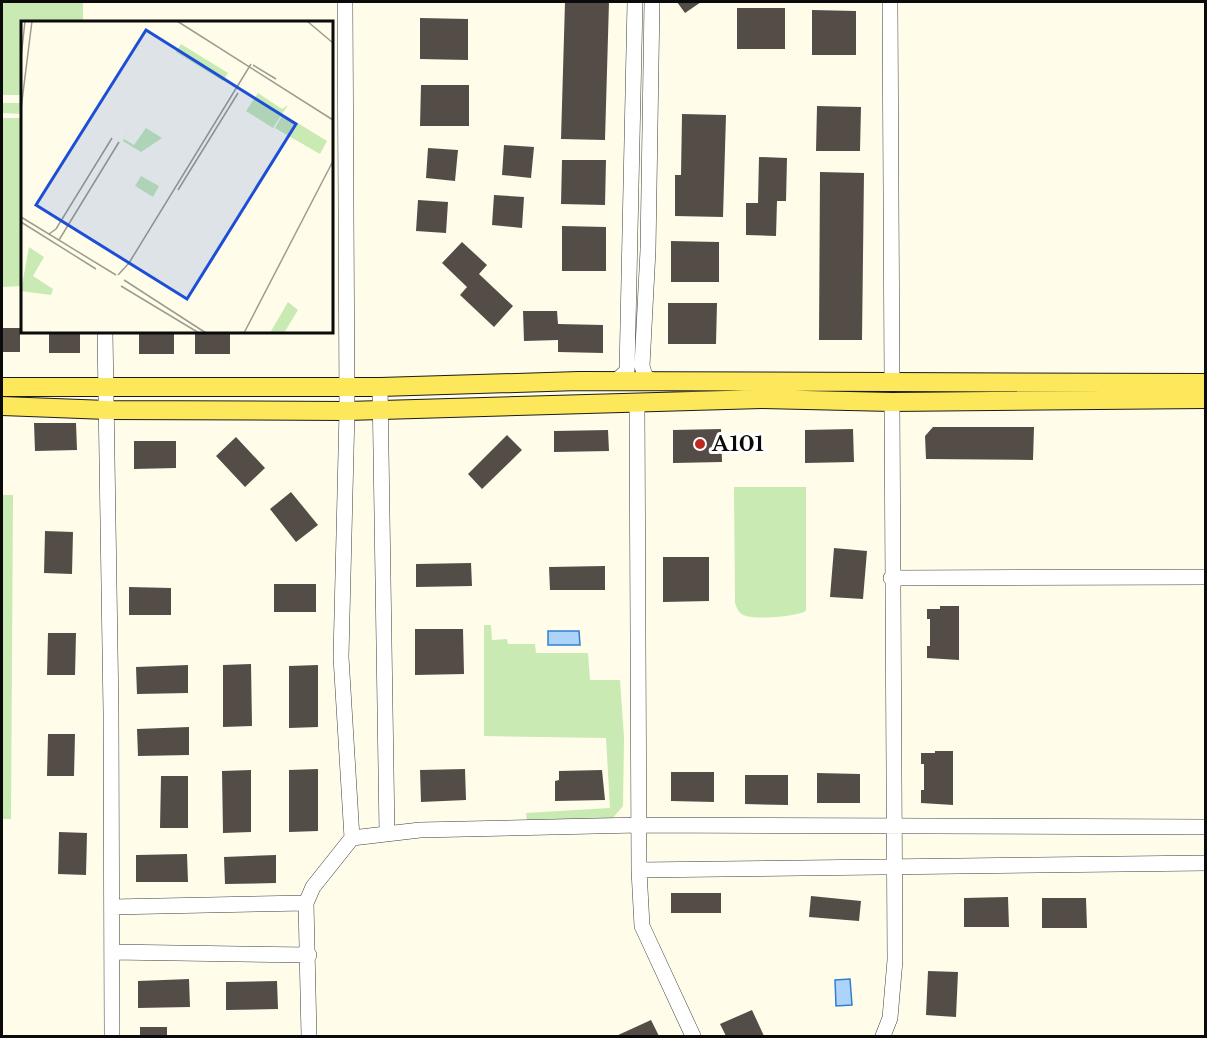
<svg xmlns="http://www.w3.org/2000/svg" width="1207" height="1038" viewBox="0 0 1207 1038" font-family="'Libre Baskerville',serif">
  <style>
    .green { fill: #c9eab2 }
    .water { fill: #acd3f8; stroke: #307fd1; stroke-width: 1.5 }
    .building { fill: #544d47 }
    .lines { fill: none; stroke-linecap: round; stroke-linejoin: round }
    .minor-casing { stroke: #3e3e3e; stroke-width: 16 }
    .major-casing { stroke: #1c1c1c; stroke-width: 20 }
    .minor { stroke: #fff; stroke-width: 15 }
    .major { stroke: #fde75a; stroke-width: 18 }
    .poi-dot { fill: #be291f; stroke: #fff; stroke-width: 2 }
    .labels { text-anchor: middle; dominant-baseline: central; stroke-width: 6; stroke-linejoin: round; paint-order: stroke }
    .poi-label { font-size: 21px; font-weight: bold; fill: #0b0b0b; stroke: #fff; text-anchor: start }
    .inset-road { fill: none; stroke: #9d9c90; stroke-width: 1.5 }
    .view { fill: #1d4ed8; fill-opacity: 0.15; stroke: #1d4ed8; stroke-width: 3 }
    .inset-edge { fill: none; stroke: #0b0b0b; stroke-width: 3 }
  </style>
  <rect width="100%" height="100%" fill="#fffde9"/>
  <path class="green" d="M 2,2 L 83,2 L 83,22 L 22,22 L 22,95 L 2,95 Z
    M 2,103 L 22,103 L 22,114 L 2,113 Z
    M 2,118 L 22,118 L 22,286 L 2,287 Z
    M 734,487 L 806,487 L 806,611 C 794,617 755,620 743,615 C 738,612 737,608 735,603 Z
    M 2,495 L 13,495 L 11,819 L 2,819 Z
    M 484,625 L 491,625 L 492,640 L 507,639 L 508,644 L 535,644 L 536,653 L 588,653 L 590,680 L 620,680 L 624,737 L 623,806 L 612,819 L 527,822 L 526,813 L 610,808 L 606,738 L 484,736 Z"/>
  <path class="water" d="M 548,631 L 579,631 L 580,645 L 548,645 Z
    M 850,979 L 852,1005 L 836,1006 L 835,980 Z"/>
  <path class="building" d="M 565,2 L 609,2 L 605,140 L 561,139 Z
    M 677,2 L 701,2 L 685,13 Z
    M 737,8 L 785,8 L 785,49 L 737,49 Z
    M 812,10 L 856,11 L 856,55 L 812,55 Z
    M 420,18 L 468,19 L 468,60 L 420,59 Z
    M 421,85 L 469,85 L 469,126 L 420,126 Z
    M 817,106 L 861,107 L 860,151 L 816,151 Z
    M 682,114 L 726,115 L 723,217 L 675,216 L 675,175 L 681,175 Z
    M 504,145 L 534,147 L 531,178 L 502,175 Z
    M 428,148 L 458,150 L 455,181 L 426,178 Z
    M 759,157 L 787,158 L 786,201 L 777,201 L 776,236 L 746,235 L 746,203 L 758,203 Z
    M 562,160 L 606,160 L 605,205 L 561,204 Z
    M 820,172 L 864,173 L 862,340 L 819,340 Z
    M 494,195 L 524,197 L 522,228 L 492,225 Z
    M 418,200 L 448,202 L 446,233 L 416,231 Z
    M 562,226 L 606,227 L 606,271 L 562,271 Z
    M 671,241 L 719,242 L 719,282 L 671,282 Z
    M 462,242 L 487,265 L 479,274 L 513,306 L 494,327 L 460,295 L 467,287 L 442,263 Z
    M 668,303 L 717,303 L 716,344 L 668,344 Z
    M 523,311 L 557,311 L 558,324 L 603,325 L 603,353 L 558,352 L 558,340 L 524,341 Z
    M 2,328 L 20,328 L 20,352 L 2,352 Z
    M 49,332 L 80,332 L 80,353 L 49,353 Z
    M 139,332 L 174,332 L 174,354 L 139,354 Z
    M 195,332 L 230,332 L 230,354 L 195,354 Z
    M 34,423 L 76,423 L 77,450 L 35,451 Z
    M 933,427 L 1034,427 L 1033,460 L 926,459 L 925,436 Z
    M 721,429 L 722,462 L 673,463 L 673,430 Z
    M 853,429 L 854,462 L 805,463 L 805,430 Z
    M 608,430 L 609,451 L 554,452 L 554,431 Z
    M 507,435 L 522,450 L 482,489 L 468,474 Z
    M 236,437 L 265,468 L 245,487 L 216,456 Z
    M 134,441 L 176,441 L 176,468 L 134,469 Z
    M 291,492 L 318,525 L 296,542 L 270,509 Z
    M 45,531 L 73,532 L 72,574 L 44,573 Z
    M 834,548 L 867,551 L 863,599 L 830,597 Z
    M 663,557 L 709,557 L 709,601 L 663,602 Z
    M 471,563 L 472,586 L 416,587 L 416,564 Z
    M 605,566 L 605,590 L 550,590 L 549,567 Z
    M 274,584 L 316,584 L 316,612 L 274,612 Z
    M 129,587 L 171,588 L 171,615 L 129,615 Z
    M 940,606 L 959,606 L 959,660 L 927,658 L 927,646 L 930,646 L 930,619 L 927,619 L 927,609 L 940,609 Z
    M 415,629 L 463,629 L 464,674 L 415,675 Z
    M 48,633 L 76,633 L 75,675 L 47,675 Z
    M 251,664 L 252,726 L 223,727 L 223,665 Z
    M 188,665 L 188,693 L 137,694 L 136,667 Z
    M 318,665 L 318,727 L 289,728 L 289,666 Z
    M 189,727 L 189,755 L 138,756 L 137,729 Z
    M 48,734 L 75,734 L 74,776 L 47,776 Z
    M 935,751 L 953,751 L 953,805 L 921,803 L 921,790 L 924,790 L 924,764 L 921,764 L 921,753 L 935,753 Z
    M 318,769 L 318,831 L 289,832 L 289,770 Z
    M 465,769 L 466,800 L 421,802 L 420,770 Z
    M 251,770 L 251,832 L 223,833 L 222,771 Z
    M 602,770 L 605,800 L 555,801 L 555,781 L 559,780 L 559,771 Z
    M 671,772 L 714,772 L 714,802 L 671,801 Z
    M 817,773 L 860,774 L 860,803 L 817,803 Z
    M 745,775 L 788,775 L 788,805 L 745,804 Z
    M 161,776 L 188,776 L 188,828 L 160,828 Z
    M 59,832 L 87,833 L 86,875 L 58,874 Z
    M 187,854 L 188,882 L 136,882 L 136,855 Z
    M 276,855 L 276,883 L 225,884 L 224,857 Z
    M 671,893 L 721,893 L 721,913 L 671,913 Z
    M 811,896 L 861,901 L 859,921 L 809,917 Z
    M 1008,897 L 1009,927 L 964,927 L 964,898 Z
    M 1042,898 L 1086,898 L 1087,928 L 1042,928 Z
    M 928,971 L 958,972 L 956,1017 L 926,1015 Z
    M 189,979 L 190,1007 L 138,1008 L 138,981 Z
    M 277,981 L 278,1009 L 226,1010 L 226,982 Z
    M 752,1010 L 764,1036 L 726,1036 L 720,1024 Z
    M 651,1020 L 659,1036 L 616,1036 Z
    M 140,1027 L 167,1027 L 167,1036 L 140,1036 Z"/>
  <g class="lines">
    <g class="minor-casing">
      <path id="minor" d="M 652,2 L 648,250 L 642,366 L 645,376 L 653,381
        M 890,2 L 892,382
        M 105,332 L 111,712 L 112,1036
        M 616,381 L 627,371 L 635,2
        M 380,387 L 387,834
        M 637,403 L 639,870 L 642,926 L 693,1036
        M 891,578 L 1206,577
        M 352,838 L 420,830 L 639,825 L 1206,827
        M 639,870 L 1206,863
        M 112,907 L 306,903
        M 112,952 L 309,955
        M 309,1036 L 306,903 L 313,887 L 352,838 L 341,657 L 347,411 L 345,2
        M 883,1036 L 890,1018 L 895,960 L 892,402"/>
    </g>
    <g class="major-casing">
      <path id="major" d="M 2,387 L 380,387 L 579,381 L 1206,383
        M 2,406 L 107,410 L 347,411 L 762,399 L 892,402 L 1206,399"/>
    </g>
    <use href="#minor" class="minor"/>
    <use href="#major" class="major"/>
  </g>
  <circle class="poi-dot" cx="700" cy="444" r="6"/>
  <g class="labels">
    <g class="poi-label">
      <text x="712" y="444">A101</text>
    </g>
  </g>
  <g transform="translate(21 21)">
    <rect width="312" height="312" fill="#fffde9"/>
    <path d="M 160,23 L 207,52 L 202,60 L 155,31 ZM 237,72 L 261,88 L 267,84 L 252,107 L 225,90 ZM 262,93 L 306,120 L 299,133 L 254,107 ZM 108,105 L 103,118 L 113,124 L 125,107 L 141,117 L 120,131 L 102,120 ZM 120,155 L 138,165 L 132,176 L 114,165 ZM 8,226 L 23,236 L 12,255 L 32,268 L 30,274 L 0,270 ZM 267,281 L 277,289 L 263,312 L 249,312 Z" fill="#c9eab2"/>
    <path class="inset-road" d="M 156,0 L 312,99M 286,0 L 312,22M 0,37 L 4,0M 232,44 L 255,58M 0,88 L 11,0M 157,169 L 217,72M 0,196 L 95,254M 0,201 L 75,248M 28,213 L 35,208 L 91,117M 38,219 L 98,121M 97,254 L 108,242 L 230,43M 103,259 L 185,312M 100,265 L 178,312M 223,312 L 312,140"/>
    <path class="view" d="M 125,9 L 275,103 L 166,278 L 15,184 Z"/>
    <rect width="312" height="312" class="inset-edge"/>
  </g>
  <rect width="1207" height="1038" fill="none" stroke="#0b0b0b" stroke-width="6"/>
</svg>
